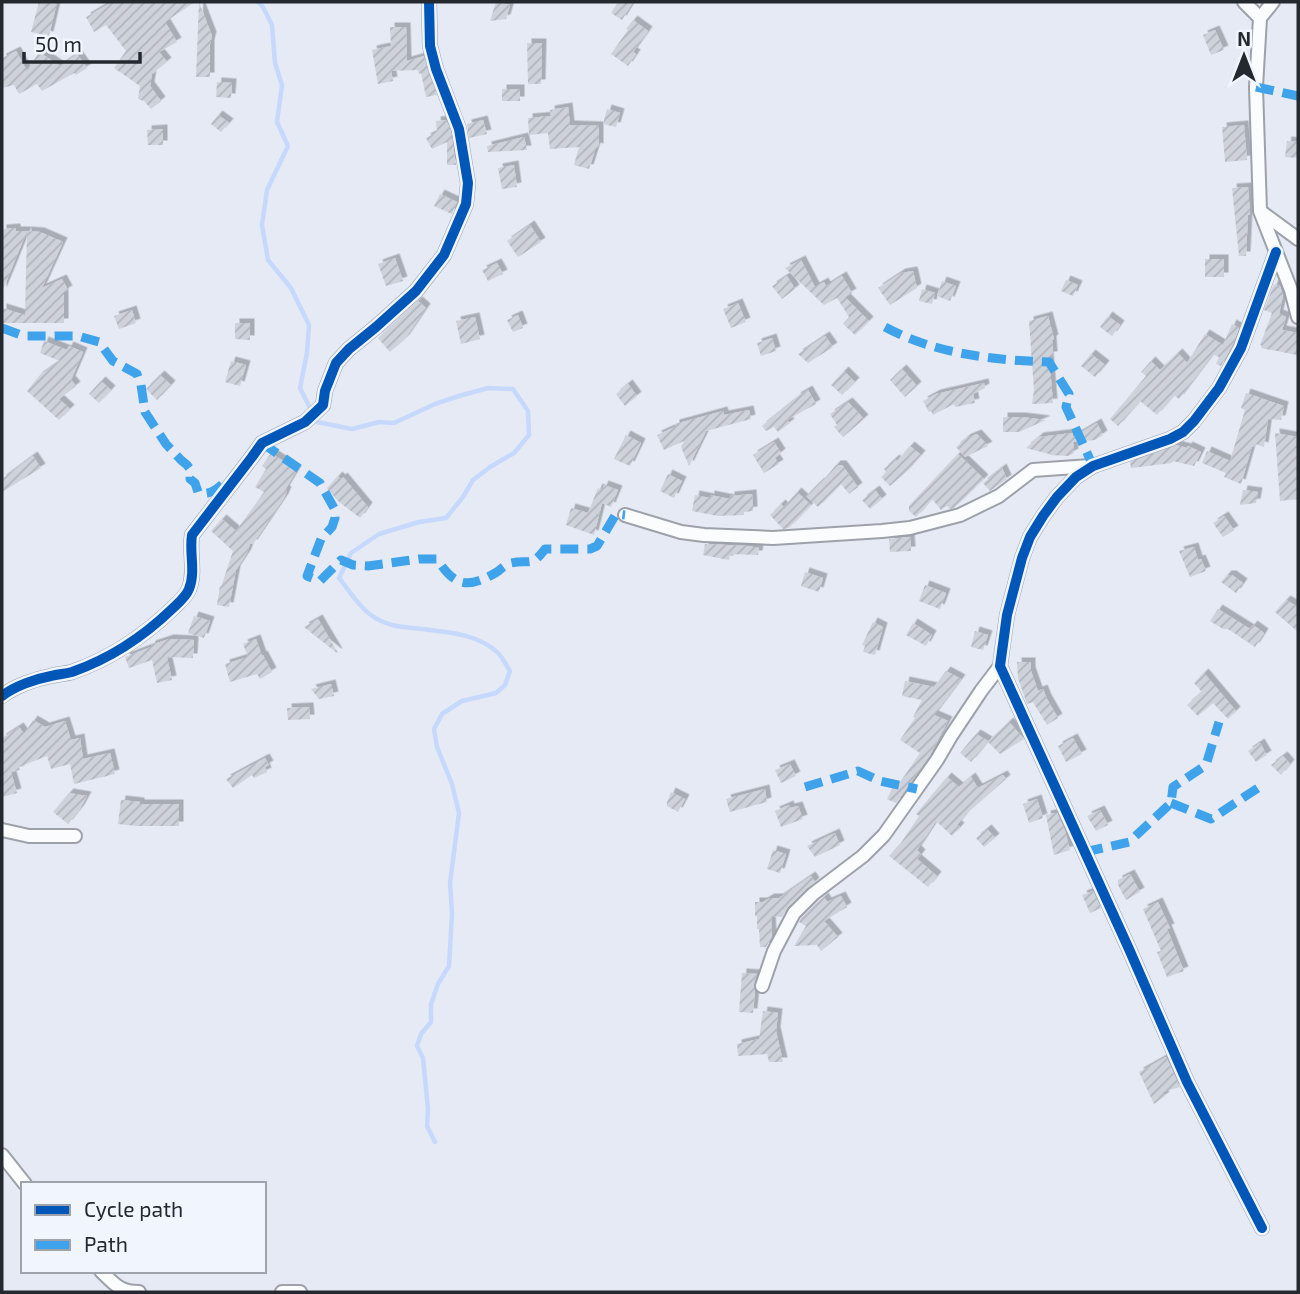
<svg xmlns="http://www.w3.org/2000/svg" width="1300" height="1294" viewBox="0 0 1300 1294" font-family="'Exo 2',sans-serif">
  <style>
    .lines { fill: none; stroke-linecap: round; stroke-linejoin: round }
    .stream { stroke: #c6d9fc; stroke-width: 4.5 }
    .building { fill: url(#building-hatch); filter: url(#shadow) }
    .street-casing { stroke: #9da1a9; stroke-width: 16 }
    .street { stroke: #fbfcfe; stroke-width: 12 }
    .quiet { stroke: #3ea3eb; stroke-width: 9; stroke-dasharray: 18 9; stroke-linecap: butt }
    .cycleway-casing { stroke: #f1f5fd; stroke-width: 15 }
    .cycleway { stroke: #0057b8; stroke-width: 10 }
  </style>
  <defs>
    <pattern id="building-hatch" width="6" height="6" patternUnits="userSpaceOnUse" patternTransform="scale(1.75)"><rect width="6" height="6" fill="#ced2db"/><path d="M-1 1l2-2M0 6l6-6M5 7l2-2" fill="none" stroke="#b1b4bc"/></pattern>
    <filter id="shadow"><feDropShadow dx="4.5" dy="-4.5" stdDeviation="0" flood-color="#0004"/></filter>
  </defs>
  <rect width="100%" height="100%" fill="#e5eaf5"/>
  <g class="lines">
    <path class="stream" d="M 258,2 L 263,7 L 272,25 L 275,63 L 282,85 L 277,122 L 288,146 L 267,190 L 262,225 L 268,260 L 291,288 L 309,325 L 307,353 L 300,388 L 317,422 L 352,429 L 379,422 L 394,423 L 435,404 L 459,396 L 488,388 L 513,389 L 528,411 L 529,435 L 514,453 L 490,467 L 473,480 L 463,497 L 446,518 L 419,522 L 379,534 L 351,553 L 339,578 C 349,590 358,606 371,615 C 387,627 404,627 422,629 C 448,632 479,634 498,653 C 503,658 506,665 510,671 L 505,685 L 496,693 L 462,701 L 442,714 L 434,729 L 437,747 L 452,784 L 459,813 L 450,883 L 452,914 L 449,966 L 438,984 L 431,1004 L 431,1022 L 421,1034 L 417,1046 L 423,1058 L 428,1109 L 427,1126 L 435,1142"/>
  </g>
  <path class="building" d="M 39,2 L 57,2 L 49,36 L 31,32 Z
    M 112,2 L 195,2 L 165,22 L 177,42 L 159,52 L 167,62 L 152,74 L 150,86 L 161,101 L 151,109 L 144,101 L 138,99 L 140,86 L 114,68 L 126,51 L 106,25 L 94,32 L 86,17 Z
    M 199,2 L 212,36 L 210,44 L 210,77 L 196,77 Z
    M 496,2 L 510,5 L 506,19 L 490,21 Z
    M 618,2 L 633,2 L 622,20 L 611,13 Z
    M 633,20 L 648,31 L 633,52 L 636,54 L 628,66 L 611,54 L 628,30 L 626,29 Z
    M 390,27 L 406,27 L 407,61 L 424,56 L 437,95 L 426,97 L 421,73 L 419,74 L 418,70 L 391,71 L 393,81 L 378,84 L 372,50 L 391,46 Z
    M 1215,30 L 1224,50 L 1211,55 L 1203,35 Z
    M 527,43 L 542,43 L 541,84 L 528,84 Z
    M 16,51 L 27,71 L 39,52 L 60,66 L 77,54 L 87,68 L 76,75 L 74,73 L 42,91 L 37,84 L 19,94 L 14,85 L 2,88 L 2,58 Z
    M 217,82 L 232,83 L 231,98 L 216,97 Z
    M 502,89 L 520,89 L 520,101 L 502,101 Z
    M 568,107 L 570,125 L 599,126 L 599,148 L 596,147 L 589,169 L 574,165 L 579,147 L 550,149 L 548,133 L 529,135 L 528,118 L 551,116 L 550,110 Z
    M 607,109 L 620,113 L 616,127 L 603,124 Z
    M 218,115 L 229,123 L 221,132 L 211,124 Z
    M 446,120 L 451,131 L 456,165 L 447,165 L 447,142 L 432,149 L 426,138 L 437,132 L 436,121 Z
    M 483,120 L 487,134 L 469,138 L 467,124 Z
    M 1244,125 L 1247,160 L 1225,162 L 1222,127 Z
    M 163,129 L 163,145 L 148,145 L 147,130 Z
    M 524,137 L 527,150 L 488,152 L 487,146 Z
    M 1287,141 L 1298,142 L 1298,158 L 1285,157 Z
    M 514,165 L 517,187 L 502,189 L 498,168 Z
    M 1248,187 L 1250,215 L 1248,215 L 1246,256 L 1239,256 L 1232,188 Z
    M 440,194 L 457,202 L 452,214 L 434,206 Z
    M 530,225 L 541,242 L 518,257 L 507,241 Z
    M 16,228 L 16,231 L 27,231 L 2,292 L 2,229 Z
    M 27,231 L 40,232 L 63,242 L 42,288 L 62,279 L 68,290 L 64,292 L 64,323 L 2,323 L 2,308 L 25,315 Z
    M 395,258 L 403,281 L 386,286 L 378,264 Z
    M 1205,259 L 1224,259 L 1224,277 L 1205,277 Z
    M 801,260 L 815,287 L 824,282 L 826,286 L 842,276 L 852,293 L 845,297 L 869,321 L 855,335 L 843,324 L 849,317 L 837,298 L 824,305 L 785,268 Z
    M 497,263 L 503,274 L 488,281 L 482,270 Z
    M 913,271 L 917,288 L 890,305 L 878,288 L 901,273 Z
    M 787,276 L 795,289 L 782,299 L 772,286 Z
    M 1066,280 L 1078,285 L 1073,296 L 1061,291 Z
    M 942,281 L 956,286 L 950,301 L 937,296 Z
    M 1274,284 L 1280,286 L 1283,296 L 1279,314 L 1286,317 L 1282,330 L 1298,333 L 1297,355 L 1261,348 L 1262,346 L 1260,345 L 1272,313 L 1264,310 Z
    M 922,289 L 935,293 L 932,304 L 919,301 Z
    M 418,301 L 426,308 L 405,339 L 390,352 L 378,338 Z
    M 738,303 L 746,322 L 731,328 L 723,309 Z
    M 132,310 L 136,323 L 119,329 L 114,316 Z
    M 518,315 L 523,328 L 513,332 L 507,320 Z
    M 1048,316 L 1054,339 L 1052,340 L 1053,356 L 1049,356 L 1053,403 L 1032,404 L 1034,390 L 1029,321 Z
    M 1108,316 L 1120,325 L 1112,336 L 1100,327 Z
    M 475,317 L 480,339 L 461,344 L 456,321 Z
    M 235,323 L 250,323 L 250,340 L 235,339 Z
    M 1232,324 L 1239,328 L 1233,344 L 1221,366 L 1216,364 L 1219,357 L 1213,354 L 1179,399 L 1174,395 L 1157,415 L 1140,401 L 1118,426 L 1110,419 L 1146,376 L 1141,372 L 1151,361 L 1160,370 L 1178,353 L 1187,363 L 1205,334 L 1223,345 Z
    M 825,336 L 833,347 L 808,363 L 798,354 Z
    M 772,338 L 776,351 L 761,356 L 757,343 Z
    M 44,341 L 67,350 L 69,346 L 83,352 L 71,380 L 76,386 L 59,399 L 70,409 L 59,420 L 27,391 L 39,376 L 60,361 L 40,353 Z
    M 1091,354 L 1105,365 L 1095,377 L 1081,366 Z
    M 231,361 L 246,365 L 240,386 L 225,382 Z
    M 902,369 L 917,386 L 905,397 L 890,380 Z
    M 844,371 L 855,382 L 842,395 L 831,385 Z
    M 160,375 L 171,385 L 157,400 L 146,389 Z
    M 101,381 L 111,390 L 99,403 L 89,394 Z
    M 984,383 L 985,388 L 973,394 L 975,403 L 955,407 L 954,404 L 933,415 L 931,411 L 929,412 L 923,401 L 936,394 Z
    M 628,384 L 637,396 L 625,406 L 616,394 Z
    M 808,390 L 816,404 L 787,420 L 790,423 L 778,432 L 774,427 L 766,431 L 762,426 L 797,398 L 796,397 Z
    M 1246,393 L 1284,406 L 1281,420 L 1268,419 L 1264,447 L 1255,444 L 1254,447 L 1252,446 L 1241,484 L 1224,477 L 1226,473 L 1202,463 L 1207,451 L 1230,461 L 1245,410 L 1241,408 Z
    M 848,402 L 864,419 L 843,437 L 834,427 L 837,425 L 830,414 Z
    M 749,410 L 751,419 L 706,431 L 689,466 L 681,447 L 684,441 L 664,450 L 657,435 L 675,427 L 675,424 L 723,411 L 724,415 Z
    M 1003,417 L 1021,417 L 1046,420 L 1019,432 L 1003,432 Z
    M 1097,423 L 1103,435 L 1095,440 L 1073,442 L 1074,453 L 1068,456 L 1050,455 L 1049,454 L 1026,448 L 1039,437 L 1072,433 L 1073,437 Z
    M 1275,433 L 1298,437 L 1298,499 L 1280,501 Z
    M 977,434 L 988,446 L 965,457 L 956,447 L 967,438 Z
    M 626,435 L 641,443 L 630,466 L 614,459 Z
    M 774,442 L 781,453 L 775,458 L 779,464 L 764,473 L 753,455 Z
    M 1176,445 L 1187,448 L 1188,446 L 1201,452 L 1194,466 L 1173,461 L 1172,463 L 1131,468 L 1130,462 Z
    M 910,446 L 921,455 L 906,472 L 890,486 L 881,477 L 886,472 L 884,469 L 895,459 L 897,461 Z
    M 271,453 L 297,470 L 285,490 L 287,491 L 284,498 L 253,544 L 250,544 L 247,553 L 236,570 L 229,607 L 217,605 L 220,586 L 221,587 L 233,551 L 211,531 L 222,519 L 236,531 L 264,492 L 255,487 L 266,469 L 262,466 Z
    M 958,454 L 984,479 L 954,508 L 950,509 L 947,506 L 941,510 L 932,499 L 916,517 L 909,511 L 909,506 Z
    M 33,456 L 41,468 L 2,492 L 2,479 Z
    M 836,465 L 842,465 L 858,487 L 849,494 L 841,484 L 818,507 L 806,496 L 820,482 L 821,483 Z
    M 1002,468 L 1007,479 L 990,491 L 983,483 Z
    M 668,474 L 682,481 L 674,498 L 660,491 Z
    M 338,476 L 341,479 L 343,477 L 368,507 L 360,518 L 338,501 L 327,488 Z
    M 604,485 L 618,490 L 611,507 L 602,503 L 594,535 L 566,525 L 571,508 L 588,513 L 598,488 L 602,490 Z
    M 875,490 L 882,499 L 870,509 L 862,500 Z
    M 1243,490 L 1258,492 L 1256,503 L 1240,505 Z
    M 797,492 L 811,505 L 789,528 L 783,529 L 770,515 L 781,504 L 784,507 Z
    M 752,494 L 753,511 L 744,512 L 744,515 L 718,516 L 692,511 L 695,495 L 710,498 L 710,495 L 730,499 L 730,496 Z
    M 1224,516 L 1234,530 L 1223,537 L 1213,523 Z
    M 910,537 L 911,551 L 890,552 L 889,539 Z
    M 705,544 L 747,546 L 759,548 L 758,555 L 730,554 L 729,560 L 703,555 Z
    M 1194,547 L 1198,560 L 1201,559 L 1206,571 L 1190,577 L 1179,551 Z
    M 805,572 L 823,578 L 819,592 L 801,586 Z
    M 1227,575 L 1232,575 L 1243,583 L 1236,593 L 1221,582 Z
    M 925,585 L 946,593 L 940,609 L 919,601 Z
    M 1286,600 L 1298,607 L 1298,632 L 1275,612 Z
    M 1218,609 L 1250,629 L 1253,625 L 1264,633 L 1255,647 L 1228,629 L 1223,629 L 1210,621 Z
    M 194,616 L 210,621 L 204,638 L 188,633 Z
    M 318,619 L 338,653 L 337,653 L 304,627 Z
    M 873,622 L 883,627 L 875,655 L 863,652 L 865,646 L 862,645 Z
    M 913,623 L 932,635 L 926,646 L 906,635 Z
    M 975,631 L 988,635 L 983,650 L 971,647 Z
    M 169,639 L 194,640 L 193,658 L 167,657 L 172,680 L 157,683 L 152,660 L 129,668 L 125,657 L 151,647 L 151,645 Z
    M 256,639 L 262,656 L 263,655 L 272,672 L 260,679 L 257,674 L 230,682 L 225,664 L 248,657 L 243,644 Z
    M 1017,662 L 1031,662 L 1031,671 L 1038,691 L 1043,689 L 1047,699 L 1058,718 L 1047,725 L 1033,702 L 1027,704 L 1018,678 Z
    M 946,671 L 961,679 L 934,715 L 948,721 L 930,755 L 896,803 L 887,799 L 893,787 L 896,788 L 920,753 L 900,740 L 915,718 L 913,717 L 922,700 L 902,696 L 905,681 L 934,687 Z
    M 1204,673 L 1236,711 L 1228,719 L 1213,703 L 1198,716 L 1187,705 L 1202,692 L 1194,683 Z
    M 331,684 L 334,696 L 319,699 L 311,689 Z
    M 309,707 L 310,719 L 288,720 L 287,708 Z
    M 33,720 L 45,727 L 65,721 L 71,740 L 80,738 L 83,759 L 110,753 L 115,774 L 74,784 L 70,764 L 51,769 L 47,756 L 19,767 L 20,770 L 11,772 L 17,793 L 2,797 L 2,738 L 19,727 L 24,734 Z
    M 1009,722 L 1024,739 L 1000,754 L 988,742 Z
    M 976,734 L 988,741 L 971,762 L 960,753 Z
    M 1073,738 L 1082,754 L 1066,762 L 1058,746 Z
    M 1260,743 L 1267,755 L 1256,762 L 1248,751 Z
    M 1283,756 L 1290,764 L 1281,775 L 1271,765 Z
    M 265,758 L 269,765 L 265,767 L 267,772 L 254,778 L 252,775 L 233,788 L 226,779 Z
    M 790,764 L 796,776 L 781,783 L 775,770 Z
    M 1003,775 L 1006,779 L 966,814 L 957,825 L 960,827 L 952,836 L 936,821 L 917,850 L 921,854 L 917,859 L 937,876 L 928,887 L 889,856 L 901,843 L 919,816 L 916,814 L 947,777 L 959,787 L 971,777 L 978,788 Z
    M 765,789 L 767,802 L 730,812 L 726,799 Z
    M 671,792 L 685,799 L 678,812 L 667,806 L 667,802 Z
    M 69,793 L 87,796 L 80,809 L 68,824 L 53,812 Z
    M 1037,799 L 1043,818 L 1029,823 L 1023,804 Z
    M 121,800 L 140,802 L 140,804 L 179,804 L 179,826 L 137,826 L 118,824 Z
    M 789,805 L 790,808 L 798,806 L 803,819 L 781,827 L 775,811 Z
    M 1100,810 L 1108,825 L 1096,831 L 1087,816 Z
    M 1057,813 L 1065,831 L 1070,850 L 1054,855 L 1046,815 Z
    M 987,829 L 995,838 L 984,847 L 976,838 Z
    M 835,833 L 840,845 L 815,857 L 807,846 Z
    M 773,850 L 786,854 L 780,873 L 767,869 Z
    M 1130,874 L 1140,892 L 1126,900 L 1118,885 L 1118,880 Z
    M 811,876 L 815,882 L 788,907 L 782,917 L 771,916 L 772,936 L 766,947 L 760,947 L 759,929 L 757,929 L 757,916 L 755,916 L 755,902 L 763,902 L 770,898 L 779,898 Z
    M 1093,891 L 1101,908 L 1090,913 L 1082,895 Z
    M 841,896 L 847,907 L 824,921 L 838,937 L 821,951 L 817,945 L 794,946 L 806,926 L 799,922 L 801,918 L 824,897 L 827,902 Z
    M 1158,902 L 1170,928 L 1167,929 L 1184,971 L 1167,977 L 1157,952 L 1161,951 L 1143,909 Z
    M 742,973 L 757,974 L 754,984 L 755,991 L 753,1013 L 739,1012 Z
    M 763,1011 L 778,1013 L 776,1031 L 783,1062 L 769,1062 L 767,1054 L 738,1056 L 737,1044 L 759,1039 Z
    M 1166,1057 L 1180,1087 L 1163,1092 L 1165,1096 L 1154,1104 L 1139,1072 Z"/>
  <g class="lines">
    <g class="street-casing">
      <path id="street" d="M 1244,2 L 1260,18 L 1256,87 L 1260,211 L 1291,290 L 1298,317
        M 1260,18 L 1273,2
        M 1260,211 L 1298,239
        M 625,515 L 681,532 L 704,535 L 773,538 L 882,531 L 910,528 L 960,515 L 999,496 L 1033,470 L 1090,466
        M 2,696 C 15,686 35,679 51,676 C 58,674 65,674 72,672 C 109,659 144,636 172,609 C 178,603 186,597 189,589 C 196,572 189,552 192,535 L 252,457 L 262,443 L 305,422 L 323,405 L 325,391 L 336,363 L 349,349 L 376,327 L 416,291 L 444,255 L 466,204 L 468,183 L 459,129 L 436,69 L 430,46 L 429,2
        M 2,830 L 29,836 L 75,836
        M 762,986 L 774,951 L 794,913 L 813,894 L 863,856 L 884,835 L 937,760 L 951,736 L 981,691 L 1000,666
        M 2,1155 L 25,1184
        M 1262,1228 L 1187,1082 L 1129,949 L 1000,666 L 1007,615 L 1022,558 L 1030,537 L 1043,516 L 1057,497 L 1076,477 L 1093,466 L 1170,439 L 1183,432 L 1194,421 L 1219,388 L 1241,348 L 1276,252
        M 101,1271 C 114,1284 120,1292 139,1292
        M 282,1292 L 300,1292"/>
    </g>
    <use href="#street" class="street"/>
    <path class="quiet" d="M 1256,87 L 1298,96
      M 885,327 C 935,354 993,360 1049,362 L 1069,394 L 1066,407 L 1093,466
      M 2,328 L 24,336 L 78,336 L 99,342 L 113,361 L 137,374 L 141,385 L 145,412 L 166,444 L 181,460 L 187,465 L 190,469 L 190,479 L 195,483 L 198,492 C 208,497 219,488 225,481
      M 262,443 L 320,483 L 334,508 L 335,518 L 332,527 L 321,539 L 307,576 L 320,581 L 341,560 L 353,565 L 368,566 L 419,559 L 437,559 C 455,587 468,589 497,572 C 501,569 506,564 511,563 C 530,559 531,568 545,549 L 590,549 L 597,546 L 616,514 L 625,515
      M 805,787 L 858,771 L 880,781 L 917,789
      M 1171,803 L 1211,819 L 1264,784
      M 1085,852 L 1129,842 L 1171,803 L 1173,787 L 1206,765 L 1219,722"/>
    <g class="cycleway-casing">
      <path id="cycleway" d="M 2,696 C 15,686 35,679 51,676 C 58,674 65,674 72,672 C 109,659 144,636 172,609 C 178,603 186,597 189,589 C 196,572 189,552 192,535 L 252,457 L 262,443 L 305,422 L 323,405 L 325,391 L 336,363 L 349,349 L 376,327 L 416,291 L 444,255 L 466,204 L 468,183 L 459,129 L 436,69 L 430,46 L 429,2
        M 1262,1228 L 1187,1082 L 1129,949 L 1000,666 L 1007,615 L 1022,558 L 1030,537 L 1043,516 L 1057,497 L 1076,477 L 1093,466 L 1170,439 L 1183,432 L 1194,421 L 1219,388 L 1241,348 L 1276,252"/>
    </g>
    <use href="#cycleway" class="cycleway"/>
  </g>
  <rect width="1300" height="1294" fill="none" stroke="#24282f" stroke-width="7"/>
  <rect x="21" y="1182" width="245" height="91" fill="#f1f5fd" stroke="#9fa3ab" stroke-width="2"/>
  <rect x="35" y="1205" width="35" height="10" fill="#0057b8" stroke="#9fa3ab" stroke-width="2"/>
  <text x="84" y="1217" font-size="21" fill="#24282f">Cycle path</text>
  <rect x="35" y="1240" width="35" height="10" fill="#3ea3eb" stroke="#9fa3ab" stroke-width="2"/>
  <text x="84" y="1252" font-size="21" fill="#24282f">Path</text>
  <g transform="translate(1244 56)" stroke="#f1f5fd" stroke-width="5" paint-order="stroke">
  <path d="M0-5L12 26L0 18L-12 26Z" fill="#24282f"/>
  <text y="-10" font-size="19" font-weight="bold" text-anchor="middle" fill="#24282f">N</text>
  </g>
  <path d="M24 52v10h116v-10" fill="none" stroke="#24282f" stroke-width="3.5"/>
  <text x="35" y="52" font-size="21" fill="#24282f" stroke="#f1f5fd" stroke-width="5" paint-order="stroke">50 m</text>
</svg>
